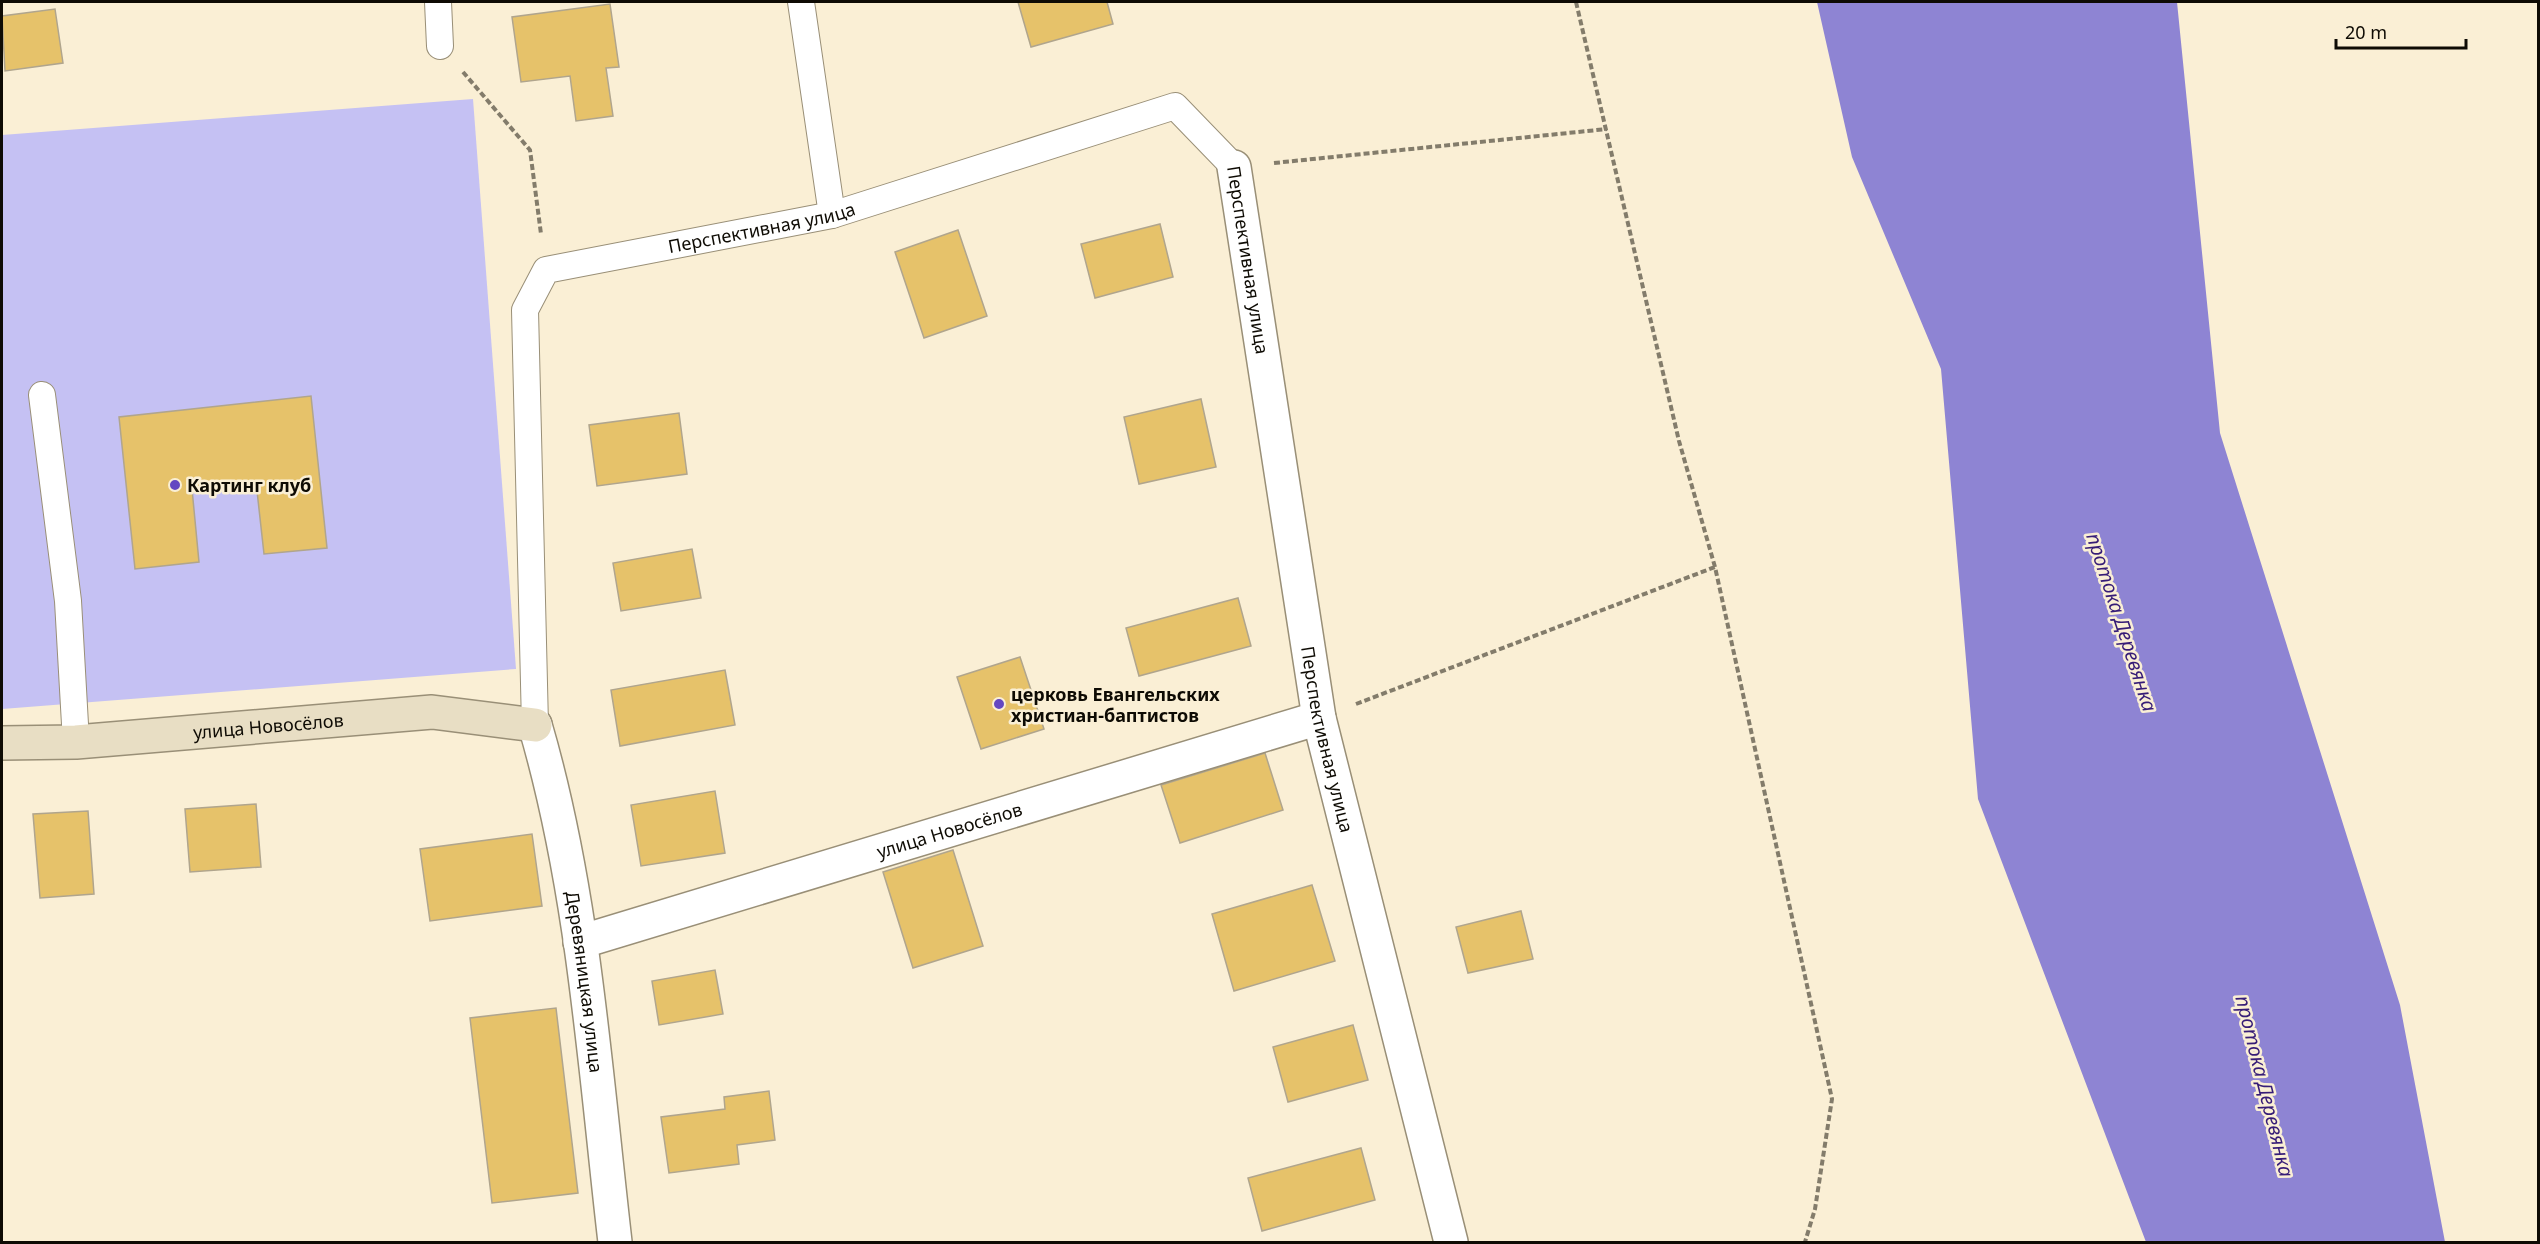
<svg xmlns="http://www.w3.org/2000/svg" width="2540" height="1244" viewBox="0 0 2540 1244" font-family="'Noto Sans',sans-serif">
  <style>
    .green { fill: #c5c1f3 }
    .water { fill: #8e84d3 }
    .building { fill: #e6c26a; stroke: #b0a58d; stroke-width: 1.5 }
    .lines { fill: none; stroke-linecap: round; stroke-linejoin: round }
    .lane-casing { stroke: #998f77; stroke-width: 28 }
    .street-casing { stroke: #998f77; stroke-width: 36 }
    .secondary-casing { stroke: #998f77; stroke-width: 36 }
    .path { stroke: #837c6b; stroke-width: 4; stroke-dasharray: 6 3; stroke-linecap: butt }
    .lane { stroke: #fff; stroke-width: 26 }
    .street { stroke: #fff; stroke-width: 33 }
    .secondary { stroke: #e8dec4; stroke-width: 33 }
    .poi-dot { fill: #6448c1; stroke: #faefd5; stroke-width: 2 }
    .labels { text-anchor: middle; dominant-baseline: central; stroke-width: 5; stroke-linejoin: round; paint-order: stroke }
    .street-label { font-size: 18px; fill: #0e0b04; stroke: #faefd5 }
    .poi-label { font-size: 18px; font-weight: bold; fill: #0e0b04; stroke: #faefd5; text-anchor: start }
    .water-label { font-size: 20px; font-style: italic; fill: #361c77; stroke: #faefd5 }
  </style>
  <rect width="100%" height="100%" fill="#faefd5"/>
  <path class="green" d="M 473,99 L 516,669 L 2,709 L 2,135 Z"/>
  <path class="water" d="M 1817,2 L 2177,2 L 2220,433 L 2400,1005 L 2445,1242 L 2146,1242 L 1978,799 L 1941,369 L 1852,157 Z"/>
  <path class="building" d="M 1018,2 L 1107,2 L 1113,24 L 1031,47 Z
    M 610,4 L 619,67 L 606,68 L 613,116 L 576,121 L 570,76 L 521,82 L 512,17 Z
    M 55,9 L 63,63 L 5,71 L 2,16 Z
    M 1160,224 L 1173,277 L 1095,298 L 1081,244 Z
    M 958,230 L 987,316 L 924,338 L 895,252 Z
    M 311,396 L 327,548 L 264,554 L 256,482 L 192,489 L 199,562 L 135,569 L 119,417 Z
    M 1201,399 L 1216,467 L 1139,484 L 1124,417 Z
    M 679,413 L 687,474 L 597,486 L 589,425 Z
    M 692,549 L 701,598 L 621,611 L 613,563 Z
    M 1238,598 L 1251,646 L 1139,676 L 1126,628 Z
    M 1020,657 L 1044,729 L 981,749 L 957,677 Z
    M 725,670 L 735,725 L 620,746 L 611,690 Z
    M 1265,753 L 1283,810 L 1180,843 L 1161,785 Z
    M 715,791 L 725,853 L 641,866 L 631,805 Z
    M 256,804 L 261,867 L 190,872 L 185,809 Z
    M 88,811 L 94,894 L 40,898 L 33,814 Z
    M 532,834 L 542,906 L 430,921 L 420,849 Z
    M 953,850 L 983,946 L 913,968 L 883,872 Z
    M 1312,885 L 1335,961 L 1234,991 L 1212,914 Z
    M 1521,911 L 1533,959 L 1468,973 L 1456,927 Z
    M 715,970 L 723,1014 L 659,1025 L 652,981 Z
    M 556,1008 L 578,1193 L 492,1203 L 470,1018 Z
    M 1353,1025 L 1368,1080 L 1288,1102 L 1273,1047 Z
    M 769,1091 L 775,1140 L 737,1145 L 739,1164 L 669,1173 L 661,1117 L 725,1109 L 724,1097 Z
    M 1361,1148 L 1375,1200 L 1262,1231 L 1248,1178 Z"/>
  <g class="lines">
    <g class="lane-casing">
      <g id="lane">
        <path d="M 438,2 L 440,46"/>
        <path d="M 801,2 L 832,215"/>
        <path d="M 42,395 L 68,601 L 76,742"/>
        <path id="s1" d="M 535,725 L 525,310 L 546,270 L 832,215 L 1175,106 L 1234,167"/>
      </g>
    </g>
    <g class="street-casing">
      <g id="street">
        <path id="s2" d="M 1234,167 L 1319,718 L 1451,1242"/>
        <path id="s3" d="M 535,725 C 584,892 595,1070 615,1242"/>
        <path id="s4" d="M 580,942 L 1319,718"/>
      </g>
    </g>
    <g class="secondary-casing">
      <g id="secondary">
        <path id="s5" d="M 2,743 L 76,742 L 432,712 L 535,725"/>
      </g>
    </g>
    <path class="path" d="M 1576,2 L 1679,441 L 1715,567 L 1832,1099 L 1815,1209 L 1805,1242
      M 463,72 L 530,150 L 541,234
      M 1274,163 L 1607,129
      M 1356,704 L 1715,567"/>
    <use href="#lane" class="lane"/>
    <use href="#street" class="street"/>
    <use href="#secondary" class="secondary"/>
  </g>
  <g class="poi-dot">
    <circle cx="175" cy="485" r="6"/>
    <circle cx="999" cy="704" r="6"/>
  </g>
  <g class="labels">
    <g class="street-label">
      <text stroke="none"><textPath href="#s1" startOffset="680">Перспективная улица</textPath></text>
      <text stroke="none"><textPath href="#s2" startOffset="94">Перспективная улица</textPath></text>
      <text stroke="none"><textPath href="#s5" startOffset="267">улица Новосёлов</textPath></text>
      <text stroke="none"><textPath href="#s2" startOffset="580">Перспективная улица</textPath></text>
      <text stroke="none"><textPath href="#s4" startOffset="386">улица Новосёлов</textPath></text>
      <text stroke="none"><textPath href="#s3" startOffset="262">Деревяницкая улица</textPath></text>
    </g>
    <g class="poi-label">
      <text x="187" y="485">Картинг клуб</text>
      <text x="1011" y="694">церковь Евангельских<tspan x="1011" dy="21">христиан-баптистов</tspan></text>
    </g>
    <g class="water-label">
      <text transform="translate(2122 622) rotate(72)">протока Деревянка</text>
      <text transform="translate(2265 1086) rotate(76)">протока Деревянка</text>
    </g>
  </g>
  <rect width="2540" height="1244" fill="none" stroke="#0e0b04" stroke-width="6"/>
  <path d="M2336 39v9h130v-9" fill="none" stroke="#0e0b04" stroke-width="3"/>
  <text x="2345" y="39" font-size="18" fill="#0e0b04" stroke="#faefd5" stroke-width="4.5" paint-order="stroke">20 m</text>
</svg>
